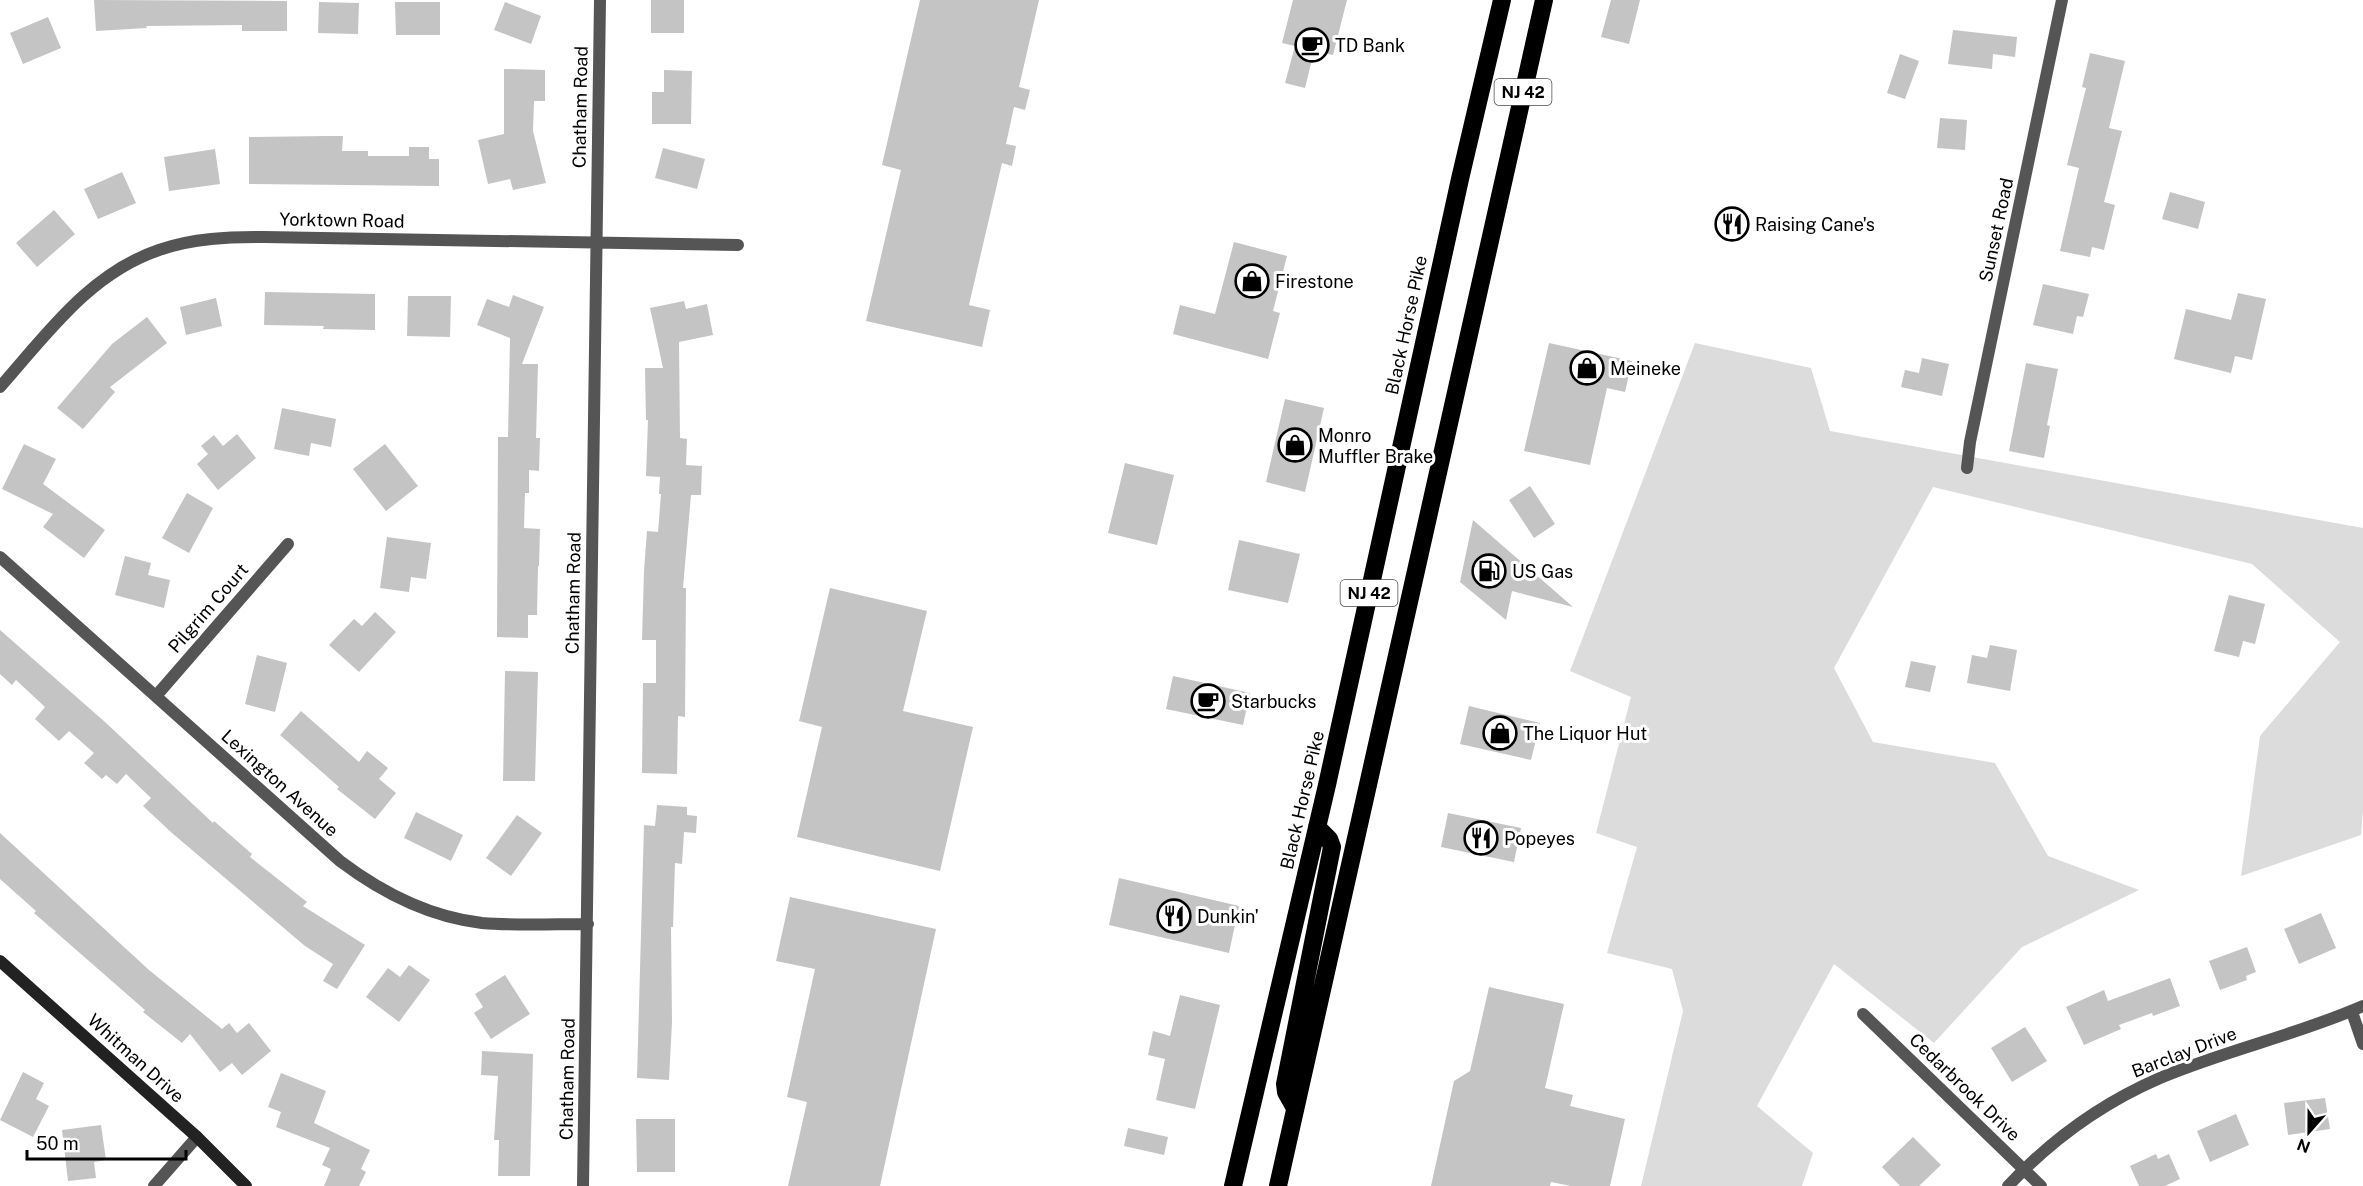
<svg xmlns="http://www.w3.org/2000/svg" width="2363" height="1186" viewBox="0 0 2363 1186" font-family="'Public Sans',sans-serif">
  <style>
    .green { fill: #dcdcdc }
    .building { fill: #c4c4c4 }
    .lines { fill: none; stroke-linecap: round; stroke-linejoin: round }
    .street { stroke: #555; stroke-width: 12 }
    .secondary { stroke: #222; stroke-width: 12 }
    .highway { stroke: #000; stroke-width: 18 }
    .labels { text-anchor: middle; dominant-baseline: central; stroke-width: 6; stroke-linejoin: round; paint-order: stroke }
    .shield { fill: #fff; stroke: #4c4c4c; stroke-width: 1.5 }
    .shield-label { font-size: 16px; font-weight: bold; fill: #000 }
    .poi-label { font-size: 18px; fill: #000; stroke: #fff; text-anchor: start }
    .street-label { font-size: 18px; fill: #000; stroke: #fff }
  </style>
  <rect width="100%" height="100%" fill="#fff"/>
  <path class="green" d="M 1695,343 L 1811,368 L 1830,431 L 2363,528 L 2363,811 L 2361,835 L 2241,876 L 2260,736 L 2340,642 L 2252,564 L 1933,487 L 1834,668 L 1873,742 L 1995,763 L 2048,856 L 2139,890 L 2022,947 L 1934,1043 L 1834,964 L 1757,1106 L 1813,1153 L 1802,1186 L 1641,1186 L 1683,1011 L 1672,969 L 1607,953 L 1637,847 L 1596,833 L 1631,697 L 1570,671 Z"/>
  <path class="building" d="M 94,0 L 287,1 L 287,31 L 242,31 L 242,25 L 146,26 L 147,28 L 96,31 Z
    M 651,0 L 684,0 L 684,33 L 651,33 Z
    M 920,0 L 1039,0 L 1019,87 L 1030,90 L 1025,110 L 1014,107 L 1006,144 L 1016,146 L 1012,166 L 1002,163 L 969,305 L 990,310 L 982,347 L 866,321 L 901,170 L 882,165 Z
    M 1293,0 L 1347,0 L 1333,55 L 1314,51 L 1305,88 L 1285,83 L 1295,46 L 1282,43 Z
    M 1611,0 L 1640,0 L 1629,44 L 1601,37 Z
    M 319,2 L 359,3 L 358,34 L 318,33 Z
    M 395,2 L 440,2 L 440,35 L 396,35 Z
    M 505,2 L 541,16 L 531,44 L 494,30 Z
    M 48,17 L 61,48 L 23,64 L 10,33 Z
    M 1953,30 L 2017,37 L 2015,57 L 1993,54 L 1992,69 L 1948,64 Z
    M 2090,53 L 2125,61 L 2109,128 L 2122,131 L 2104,202 L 2115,205 L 2104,250 L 2092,247 L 2090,257 L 2060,251 L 2079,168 L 2067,165 L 2086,88 L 2082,87 Z
    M 1900,54 L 1919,61 L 1905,99 L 1887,93 Z
    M 504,69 L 545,70 L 545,101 L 534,101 L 533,131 L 546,183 L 513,190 L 510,179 L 488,184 L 478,140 L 504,134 Z
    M 664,70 L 692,71 L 691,124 L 652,124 L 652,92 L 664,92 Z
    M 1940,118 L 1967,120 L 1965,150 L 1937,148 Z
    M 327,136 L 343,136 L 342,151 L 368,151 L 368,156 L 409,156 L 409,147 L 429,147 L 429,159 L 439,159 L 439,186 L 249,184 L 249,137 Z
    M 663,148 L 705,159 L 697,189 L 655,178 Z
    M 215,149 L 220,184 L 169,191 L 164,157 Z
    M 122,172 L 136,203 L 98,219 L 84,189 Z
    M 2170,192 L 2205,202 L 2198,229 L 2162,219 Z
    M 54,210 L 75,234 L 37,267 L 16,243 Z
    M 1234,242 L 1287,256 L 1273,311 L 1280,313 L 1268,359 L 1173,334 L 1180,305 L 1215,314 Z
    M 2043,284 L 2089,294 L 2083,317 L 2077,316 L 2073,334 L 2033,325 Z
    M 265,292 L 375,294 L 375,330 L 323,329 L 324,326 L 264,325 Z
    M 2238,293 L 2266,299 L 2252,360 L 2235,356 L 2231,373 L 2174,359 L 2186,309 L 2231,320 Z
    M 513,295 L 544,307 L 522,364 L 538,364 L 536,438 L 540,438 L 539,471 L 529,470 L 529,493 L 525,493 L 524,528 L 540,529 L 539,566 L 538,566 L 537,615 L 528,615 L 528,638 L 497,637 L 498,437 L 508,437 L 510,338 L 477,325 L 487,299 L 509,307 Z
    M 408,296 L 451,296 L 450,337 L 407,336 Z
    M 216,298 L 222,326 L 186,335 L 180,307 Z
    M 684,301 L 686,309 L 707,304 L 713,335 L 679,342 L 680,438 L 687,439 L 686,465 L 702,466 L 701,495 L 691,495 L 683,588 L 686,588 L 685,717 L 678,716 L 677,774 L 642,773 L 643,683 L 656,683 L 656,640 L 642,640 L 644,571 L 647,531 L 658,532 L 661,494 L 659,494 L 660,477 L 646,476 L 648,420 L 646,420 L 645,368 L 663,368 L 650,308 Z
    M 147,317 L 167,343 L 110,387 L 115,392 L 83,429 L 57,408 L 112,344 Z
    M 1549,343 L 1632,361 L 1625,392 L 1607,388 L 1590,465 L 1524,451 Z
    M 1922,358 L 1949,364 L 1942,396 L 1901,387 L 1905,370 L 1919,373 Z
    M 2026,363 L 2058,369 L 2047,425 L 2050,426 L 2044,458 L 2009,451 Z
    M 1285,399 L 1324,408 L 1305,492 L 1266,482 Z
    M 282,408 L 336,419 L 331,447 L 311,443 L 309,456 L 274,449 Z
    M 237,434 L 256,458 L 218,490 L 197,464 L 208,454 L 201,446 L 214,435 L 223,446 Z
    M 24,444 L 56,459 L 43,484 L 105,530 L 84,558 L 43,527 L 53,514 L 2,489 Z
    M 385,444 L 418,486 L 386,511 L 353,469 Z
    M 1125,463 L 1174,475 L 1157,545 L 1108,533 Z
    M 1530,486 L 1555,524 L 1534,538 L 1509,500 Z
    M 187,493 L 213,508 L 189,553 L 162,538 Z
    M 1473,520 L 1573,607 L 1512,591 L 1506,620 L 1460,582 Z
    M 387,537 L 431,543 L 426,579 L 411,577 L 409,592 L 380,588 Z
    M 1239,540 L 1300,554 L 1288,603 L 1228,590 Z
    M 125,556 L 151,563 L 148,575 L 170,580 L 164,608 L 115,595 Z
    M 830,588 L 927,611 L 903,711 L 973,727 L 940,871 L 797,837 L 822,727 L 799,721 Z
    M 2229,595 L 2265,604 L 2255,644 L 2243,641 L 2239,657 L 2214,651 Z
    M 375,612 L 396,632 L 359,672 L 329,645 L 354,619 L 362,626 Z
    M 0,630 L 105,722 L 213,823 L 214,821 L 252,854 L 250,857 L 307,902 L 303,906 L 365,945 L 337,989 L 323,981 L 333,964 L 305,946 L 172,833 L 143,806 L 151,798 L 126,774 L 117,784 L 106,775 L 102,779 L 84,763 L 94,753 L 69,731 L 59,741 L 35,719 L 45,707 L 16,680 L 12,685 L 0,674 Z
    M 1990,645 L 2017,650 L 2010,691 L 1967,683 L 1972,655 L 1987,658 Z
    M 257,655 L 287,663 L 275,712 L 245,704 Z
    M 1911,661 L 1936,666 L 1930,692 L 1905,687 Z
    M 505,671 L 538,672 L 535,781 L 503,781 Z
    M 1173,676 L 1250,693 L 1243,725 L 1166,709 Z
    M 1469,706 L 1540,723 L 1531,760 L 1460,744 Z
    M 301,711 L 359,762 L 367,751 L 388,768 L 379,779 L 396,793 L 375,819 L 337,789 L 339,787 L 280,735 Z
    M 657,805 L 687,807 L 687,815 L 697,816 L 696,833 L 684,832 L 682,864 L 675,863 L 673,927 L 671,927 L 672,1022 L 669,1080 L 637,1078 L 644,825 L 655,826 Z
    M 416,812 L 463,835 L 451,861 L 404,838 Z
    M 1448,813 L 1521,828 L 1514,862 L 1441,847 Z
    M 517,815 L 542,833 L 511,876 L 486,858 Z
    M 0,833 L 149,970 L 222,1029 L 229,1023 L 237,1033 L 249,1023 L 271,1051 L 242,1075 L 232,1063 L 220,1072 L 190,1034 L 182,1043 L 143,1012 L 145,1010 L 34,913 L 36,911 L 0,879 Z
    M 1119,878 L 1239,906 L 1229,953 L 1109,925 Z
    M 790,897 L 936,929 L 880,1186 L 788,1186 L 807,1102 L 787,1097 L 815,969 L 776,961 Z
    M 2321,913 L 2336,948 L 2299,964 L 2284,929 Z
    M 2247,947 L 2256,972 L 2246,976 L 2247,980 L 2220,990 L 2209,961 Z
    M 409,965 L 430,980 L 399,1022 L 366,997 L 388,968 L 400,977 Z
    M 505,975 L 530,1014 L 491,1039 L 474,1013 L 483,1007 L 475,994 Z
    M 2170,978 L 2180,1006 L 2153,1016 L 2152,1013 L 2119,1025 L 2121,1029 L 2084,1045 L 2066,1007 L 2104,990 L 2108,1001 Z
    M 1489,987 L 1564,1004 L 1545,1088 L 1573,1095 L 1570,1106 L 1625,1119 L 1610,1186 L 1571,1186 L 1551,1182 L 1550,1186 L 1431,1186 L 1454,1081 L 1470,1071 Z
    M 1180,995 L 1220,1005 L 1195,1109 L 1156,1100 L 1165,1059 L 1148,1055 L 1153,1031 L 1170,1036 Z
    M 2025,1027 L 2047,1061 L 2012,1082 L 1991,1048 Z
    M 482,1051 L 533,1054 L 530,1176 L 498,1176 L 499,1140 L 494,1140 L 498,1076 L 481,1075 Z
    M 23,1072 L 44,1083 L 36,1099 L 49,1106 L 33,1137 L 0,1120 Z
    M 281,1073 L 326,1091 L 314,1123 L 370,1150 L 361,1169 L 366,1172 L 359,1186 L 324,1186 L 331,1169 L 322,1165 L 330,1148 L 276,1127 L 281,1112 L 268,1107 Z
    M 2325,1098 L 2330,1129 L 2288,1135 L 2284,1103 Z
    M 2236,1114 L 2249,1145 L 2210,1162 L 2197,1131 Z
    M 636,1119 L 675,1119 L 675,1172 L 637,1172 Z
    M 101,1125 L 106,1160 L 94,1162 L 96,1178 L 68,1181 L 62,1130 Z
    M 1128,1128 L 1168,1137 L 1164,1155 L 1124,1146 Z
    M 1913,1137 L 1941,1165 L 1919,1186 L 1900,1186 L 1882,1167 Z
    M 2156,1154 L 2158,1159 L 2169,1154 L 2180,1179 L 2165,1186 L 2139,1186 L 2130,1166 Z"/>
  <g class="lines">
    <path class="street" d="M 0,387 C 46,335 90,273 159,250 C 193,238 229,237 264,237 L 738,245
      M 1967,468 L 1970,442 L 2062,0
      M 0,557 L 340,861 C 381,892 430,917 482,923 C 516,926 553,924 588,924
      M 156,696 L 288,544
      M 2352,1012 L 2363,1044
      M 1863,1014 L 2041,1186
      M 154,1186 L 197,1137
      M 583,1186 L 600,0
      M 2008,1186 C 2052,1139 2100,1104 2160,1078 C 2226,1050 2297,1035 2363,1006"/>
    <path class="secondary" d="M 0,961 L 197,1137 L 246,1186"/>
    <path class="highway" d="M 1295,1108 L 1286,1092 L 1285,1084 L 1332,847 L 1329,839 L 1317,827
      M 1233,1186 L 1327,785 L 1460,179 L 1502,0
      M 1278,1186 L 1544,0"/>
  </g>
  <defs>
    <g id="cafe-ring" transform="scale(1.725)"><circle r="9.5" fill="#fff" stroke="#000" stroke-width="1.5"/><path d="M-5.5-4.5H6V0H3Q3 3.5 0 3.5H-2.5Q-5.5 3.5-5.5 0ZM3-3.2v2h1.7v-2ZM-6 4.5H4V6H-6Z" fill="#000"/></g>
    <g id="restaurant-ring" transform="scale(1.725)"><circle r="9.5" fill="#fff" stroke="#000" stroke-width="1.5"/><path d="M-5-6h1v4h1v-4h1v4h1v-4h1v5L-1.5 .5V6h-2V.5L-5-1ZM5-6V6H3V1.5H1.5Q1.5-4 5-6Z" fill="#000"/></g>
    <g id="shop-ring" transform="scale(1.725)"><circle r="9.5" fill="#fff" stroke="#000" stroke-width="1.5"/><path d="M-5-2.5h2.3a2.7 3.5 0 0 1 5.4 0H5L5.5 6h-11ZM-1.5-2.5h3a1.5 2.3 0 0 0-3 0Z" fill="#000"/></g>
    <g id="fuel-ring" transform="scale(1.725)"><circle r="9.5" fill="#fff" stroke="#000" stroke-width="1.5"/><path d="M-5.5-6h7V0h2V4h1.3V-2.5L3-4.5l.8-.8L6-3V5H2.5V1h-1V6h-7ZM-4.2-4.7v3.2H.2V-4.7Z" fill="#000"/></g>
  </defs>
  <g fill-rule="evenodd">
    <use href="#cafe-ring" x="1312" y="45"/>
    <use href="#restaurant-ring" x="1732" y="224"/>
    <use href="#shop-ring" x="1252" y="281"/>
    <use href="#shop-ring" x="1587" y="368"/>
    <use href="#shop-ring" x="1295" y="445"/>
    <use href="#fuel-ring" x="1489" y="571"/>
    <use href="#cafe-ring" x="1208" y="701"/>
    <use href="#shop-ring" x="1500" y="733"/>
    <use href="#restaurant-ring" x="1481" y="838"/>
    <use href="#restaurant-ring" x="1174" y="916"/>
  </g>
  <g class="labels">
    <g class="shield">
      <rect x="1494.5" y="79" width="57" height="26" rx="4.5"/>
      <rect x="1340.5" y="580" width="57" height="26" rx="4.5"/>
    </g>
    <g class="shield-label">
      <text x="1523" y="92">NJ 42</text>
      <text x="1369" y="593">NJ 42</text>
    </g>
    <g class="poi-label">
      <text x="1335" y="45">TD Bank</text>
      <text x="1755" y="224">Raising Cane's</text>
      <text x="1275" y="281">Firestone</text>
      <text x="1610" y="368">Meineke</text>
      <text x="1318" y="435">Monro<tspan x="1318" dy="21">Muffler Brake</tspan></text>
      <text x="1512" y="571">US Gas</text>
      <text x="1231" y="701">Starbucks</text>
      <text x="1523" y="733">The Liquor Hut</text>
      <text x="1504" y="838">Popeyes</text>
      <text x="1197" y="916">Dunkin'</text>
    </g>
    <g class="street-label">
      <text transform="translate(580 107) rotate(-89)">Chatham Road</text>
      <text transform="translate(342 220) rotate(1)">Yorktown Road</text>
      <text transform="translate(1996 230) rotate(-78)">Sunset Road</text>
      <text transform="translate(1406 325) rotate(-78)">Black Horse Pike</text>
      <text transform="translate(573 593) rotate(-89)">Chatham Road</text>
      <text transform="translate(208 608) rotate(-49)">Pilgrim Court</text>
      <text transform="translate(280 783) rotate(42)">Lexington Avenue</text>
      <text transform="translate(1302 800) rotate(-77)">Black Horse Pike</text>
      <text transform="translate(2184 1052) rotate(-21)">Barclay Drive</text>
      <text transform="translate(136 1058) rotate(42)">Whitman Drive</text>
      <text transform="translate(567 1079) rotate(-89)">Chatham Road</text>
      <text transform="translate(1965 1087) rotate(44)">Cedarbrook Drive</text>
    </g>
  </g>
  <g transform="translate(2309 1132) rotate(201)" stroke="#ffffff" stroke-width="4.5" paint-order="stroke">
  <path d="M0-4.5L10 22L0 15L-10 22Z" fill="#000000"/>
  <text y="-9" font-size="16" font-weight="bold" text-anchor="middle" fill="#000000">N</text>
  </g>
  <path d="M27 1150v9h159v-9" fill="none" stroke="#000000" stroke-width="3"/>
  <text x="36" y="1150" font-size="18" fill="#000000" stroke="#ffffff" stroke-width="4.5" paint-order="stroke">50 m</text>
</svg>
